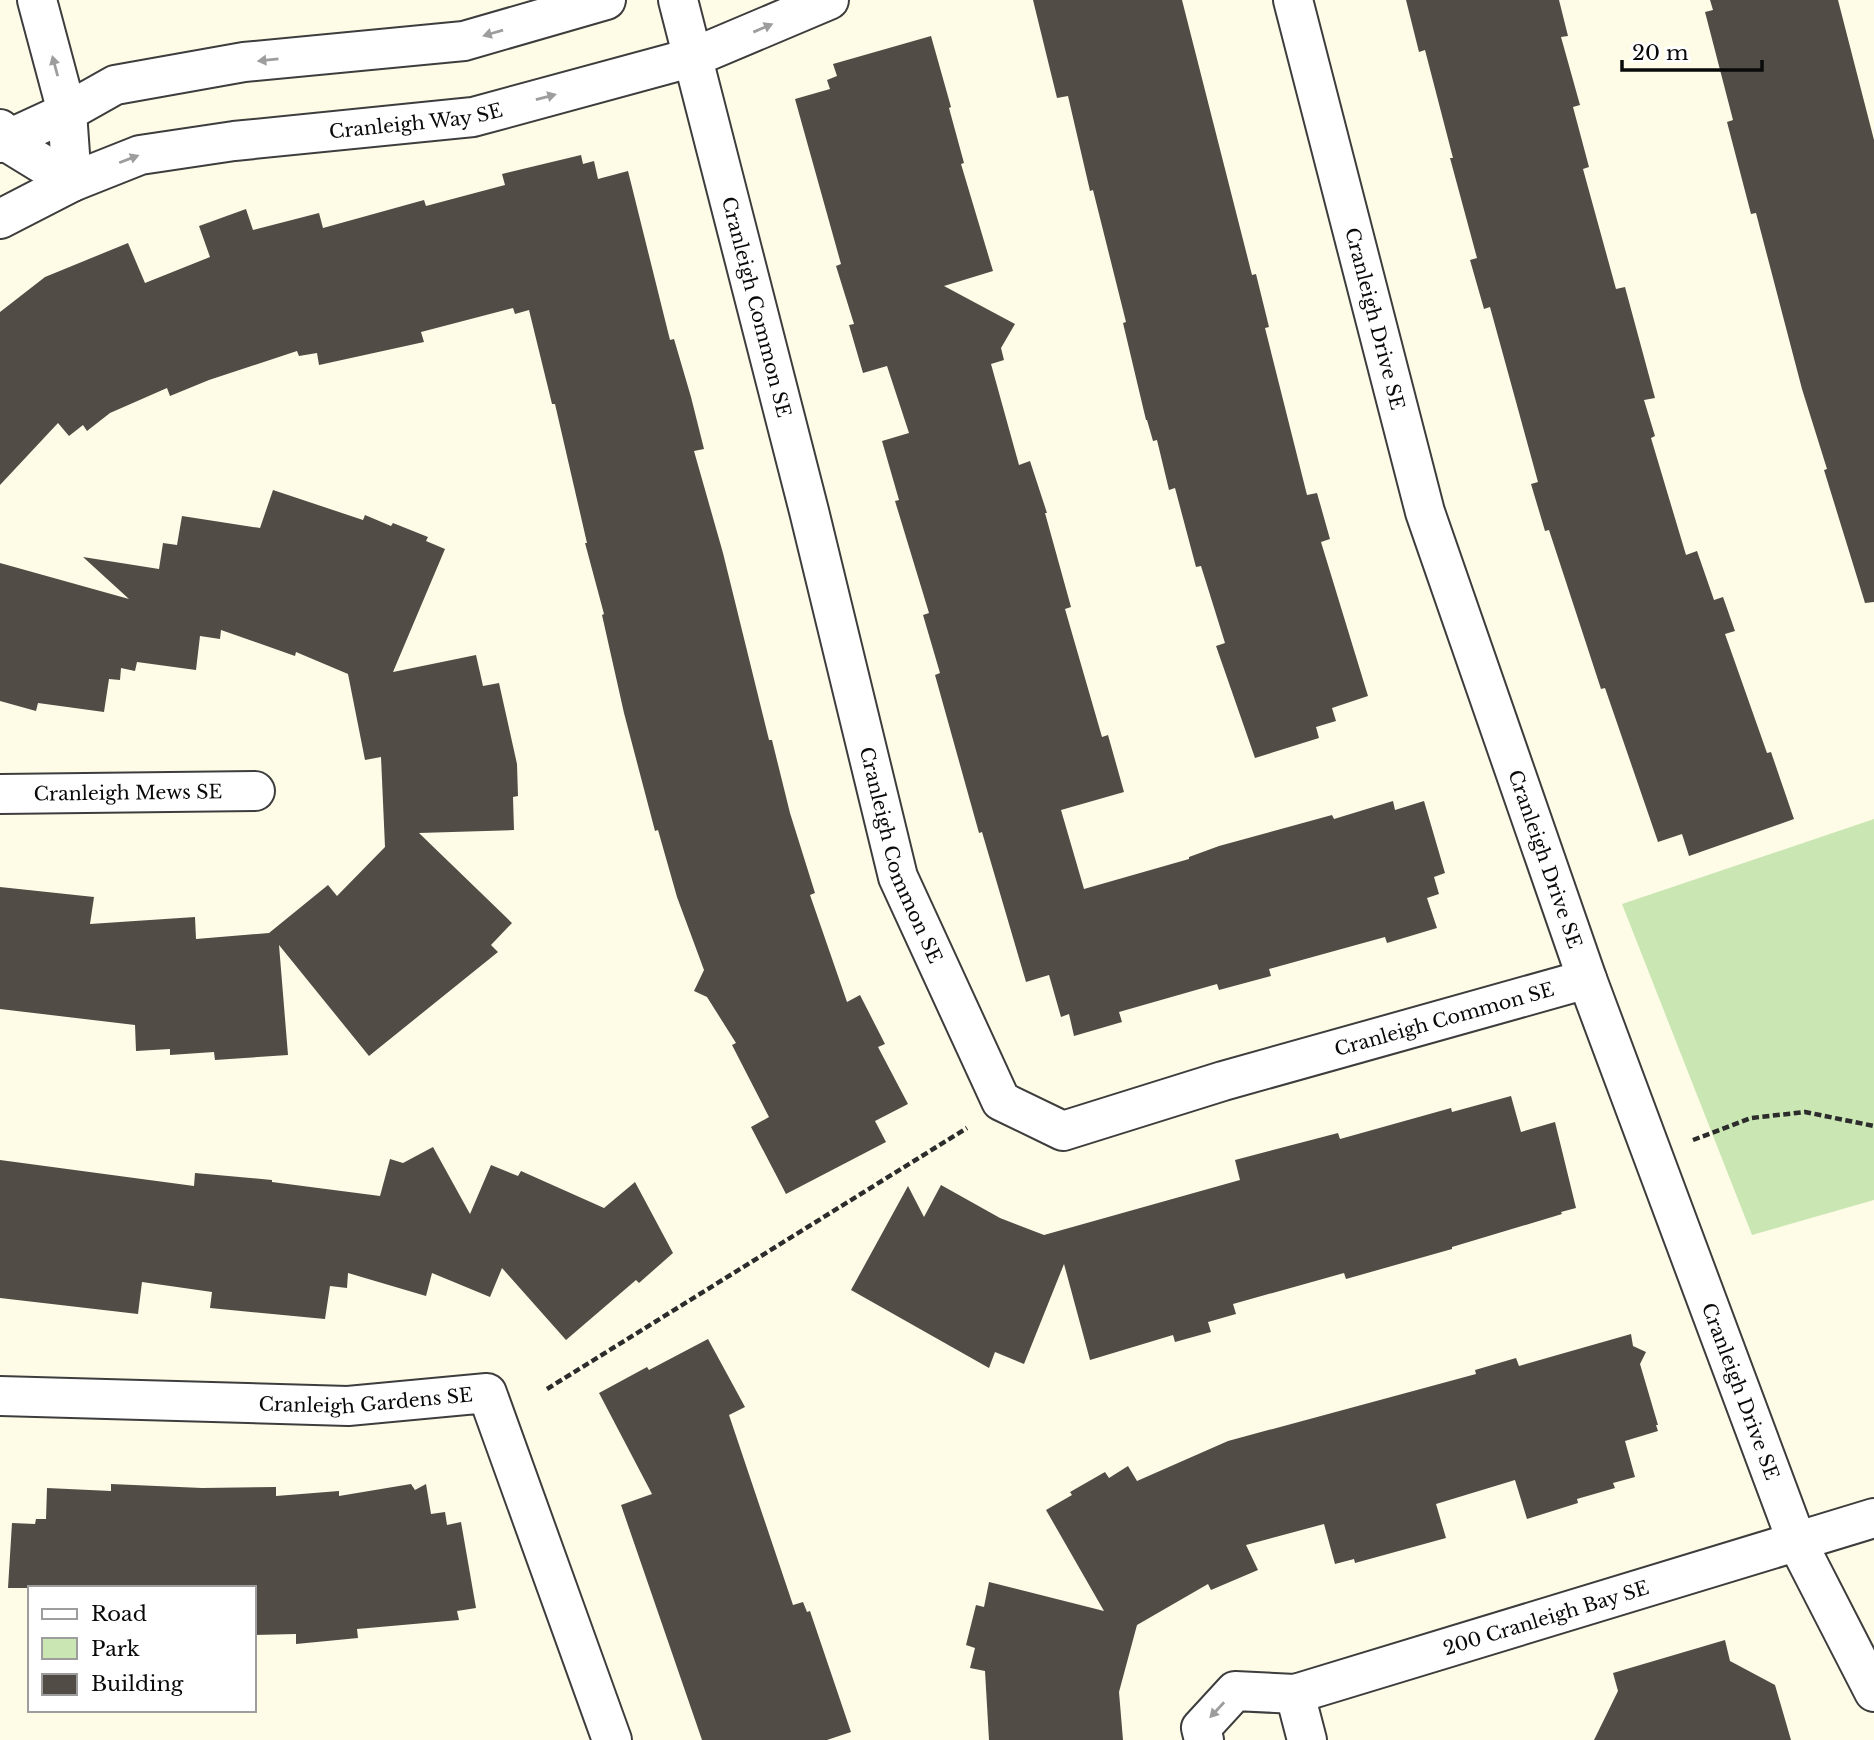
<svg xmlns="http://www.w3.org/2000/svg" width="1874" height="1740" viewBox="0 0 1874 1740" font-family="'Libre Baskerville',serif">
  <style>
    .green { fill: #c9e6b3 }
    .building { fill: #524c47 }
    .lines { fill: none; stroke-linecap: round; stroke-linejoin: round }
    .minor-casing { stroke: #3d3d3d; stroke-width: 42 }
    .path { stroke: #2c2c2c; stroke-width: 4.5; stroke-dasharray: 7 3.5; stroke-linecap: butt }
    .minor { stroke: #fff; stroke-width: 38 }
    .oneway { fill: #9d9d9d }
    .labels { text-anchor: middle; dominant-baseline: central; stroke-width: 7; stroke-linejoin: round; paint-order: stroke }
    .street-label { font-size: 19px; fill: #0a0a0a; stroke: #fff }
  </style>
  <rect width="100%" height="100%" fill="#fefce7"/>
  <path class="green" d="M 1874,819 L 1874,1200 L 1752,1235 L 1622,904 Z"/>
  <path class="building" d="M 1033,0 L 1182,0 L 1252,275 L 1256,274 L 1269,327 L 1265,328 L 1307,495 L 1317,493 L 1330,539 L 1321,542 L 1368,696 L 1332,708 L 1336,721 L 1316,727 L 1319,738 L 1255,758 L 1216,646 L 1225,643 L 1201,566 L 1196,567 L 1175,488 L 1169,490 L 1157,440 L 1153,441 L 1147,420 L 1146,420 L 1123,323 L 1126,322 L 1093,190 L 1090,191 L 1068,96 L 1057,98 Z
    M 1406,0 L 1559,0 L 1568,36 L 1561,37 L 1580,105 L 1573,107 L 1589,167 L 1583,169 L 1616,289 L 1625,287 L 1655,398 L 1644,400 L 1655,436 L 1651,438 L 1686,555 L 1697,551 L 1714,600 L 1723,597 L 1735,631 L 1725,634 L 1767,753 L 1771,752 L 1794,819 L 1689,856 L 1682,834 L 1658,842 L 1605,688 L 1601,689 L 1549,530 L 1545,531 L 1531,484 L 1538,482 L 1490,307 L 1484,309 L 1470,260 L 1477,258 L 1450,158 L 1453,158 L 1425,50 L 1419,52 Z
    M 1710,0 L 1838,0 L 1874,140 L 1874,602 L 1865,603 L 1824,470 L 1827,469 L 1802,389 L 1756,213 L 1751,214 L 1727,122 L 1733,120 L 1705,12 L 1713,10 Z
    M 931,36 L 951,107 L 949,108 L 964,163 L 961,164 L 993,271 L 944,286 L 1015,324 L 1001,348 L 1004,360 L 991,364 L 1019,465 L 1030,461 L 1047,513 L 1045,513 L 1071,607 L 1065,609 L 1102,737 L 1108,735 L 1124,792 L 1061,810 L 1084,889 L 1189,859 L 1189,857 L 1219,846 L 1332,815 L 1334,819 L 1393,801 L 1395,810 L 1424,801 L 1445,873 L 1434,877 L 1439,894 L 1427,898 L 1437,928 L 1387,943 L 1385,937 L 1269,969 L 1271,976 L 1219,990 L 1217,984 L 1119,1012 L 1122,1022 L 1074,1036 L 1069,1014 L 1061,1017 L 1049,975 L 1026,982 L 982,832 L 979,833 L 935,675 L 940,673 L 923,615 L 929,613 L 895,501 L 899,500 L 882,441 L 909,433 L 887,366 L 863,373 L 849,325 L 854,324 L 836,266 L 841,264 L 795,99 L 830,89 L 827,80 L 837,76 L 833,64 Z
    M 581,155 L 583,164 L 594,161 L 598,179 L 628,171 L 670,340 L 674,339 L 691,397 L 704,449 L 694,451 L 723,553 L 769,740 L 772,740 L 790,813 L 815,893 L 810,895 L 847,1002 L 860,995 L 885,1044 L 878,1047 L 908,1104 L 875,1121 L 886,1142 L 786,1194 L 751,1127 L 769,1117 L 732,1045 L 736,1043 L 707,997 L 694,991 L 704,970 L 677,897 L 658,830 L 655,831 L 624,713 L 602,615 L 604,614 L 585,543 L 587,543 L 555,404 L 552,404 L 529,310 L 515,314 L 513,308 L 421,332 L 424,342 L 319,365 L 317,353 L 299,356 L 297,351 L 209,380 L 170,396 L 167,388 L 110,413 L 87,431 L 83,425 L 69,436 L 58,423 L 0,485 L 0,312 L 45,277 L 128,243 L 145,283 L 210,257 L 199,226 L 246,209 L 253,230 L 319,213 L 323,228 L 424,200 L 426,206 L 505,185 L 502,174 Z
    M 273,490 L 363,520 L 365,515 L 391,526 L 393,523 L 428,537 L 426,541 L 445,549 L 393,672 L 476,655 L 483,686 L 499,683 L 517,764 L 518,796 L 513,797 L 514,830 L 419,833 L 512,923 L 491,945 L 498,952 L 369,1056 L 279,945 L 288,1055 L 215,1060 L 214,1052 L 170,1055 L 170,1049 L 136,1051 L 135,1025 L 0,1009 L 0,887 L 94,897 L 90,924 L 195,917 L 196,939 L 269,933 L 328,885 L 337,896 L 385,847 L 381,757 L 365,760 L 348,674 L 296,652 L 295,656 L 221,630 L 220,639 L 200,636 L 196,670 L 137,662 L 135,671 L 121,668 L 120,680 L 109,679 L 104,712 L 38,703 L 36,711 L 0,701 L 0,563 L 129,599 L 83,557 L 159,569 L 163,543 L 177,545 L 182,516 L 260,528 Z
    M 1511,1096 L 1521,1132 L 1555,1122 L 1576,1208 L 1561,1212 L 1562,1214 L 1452,1247 L 1452,1249 L 1346,1279 L 1344,1273 L 1233,1304 L 1236,1314 L 1208,1322 L 1211,1332 L 1175,1342 L 1173,1335 L 1090,1360 L 1064,1264 L 1024,1364 L 995,1352 L 989,1368 L 851,1290 L 908,1186 L 924,1217 L 941,1185 L 1000,1218 L 1044,1235 L 1240,1180 L 1235,1160 L 1338,1133 L 1340,1139 L 1451,1108 L 1452,1112 Z
    M 433,1147 L 470,1214 L 491,1165 L 518,1176 L 521,1171 L 604,1208 L 635,1182 L 673,1253 L 639,1283 L 636,1280 L 566,1340 L 502,1268 L 490,1297 L 432,1273 L 426,1296 L 348,1273 L 347,1288 L 330,1286 L 325,1319 L 210,1308 L 212,1292 L 142,1282 L 138,1314 L 0,1298 L 0,1160 L 194,1186 L 195,1173 L 272,1180 L 272,1182 L 380,1196 L 390,1159 L 403,1163 Z
    M 1631,1334 L 1633,1346 L 1646,1352 L 1640,1364 L 1658,1425 L 1656,1425 L 1658,1431 L 1625,1441 L 1635,1477 L 1613,1483 L 1615,1488 L 1577,1499 L 1578,1503 L 1527,1519 L 1515,1480 L 1436,1504 L 1446,1538 L 1355,1563 L 1354,1559 L 1335,1564 L 1324,1524 L 1246,1545 L 1258,1570 L 1211,1590 L 1208,1584 L 1137,1625 L 1119,1692 L 1123,1740 L 989,1740 L 985,1671 L 970,1668 L 975,1648 L 966,1645 L 976,1605 L 984,1607 L 989,1582 L 1104,1611 L 1046,1510 L 1072,1495 L 1070,1492 L 1105,1472 L 1109,1478 L 1128,1466 L 1137,1481 L 1228,1441 L 1476,1374 L 1475,1370 L 1516,1358 L 1519,1366 Z
    M 708,1339 L 745,1407 L 729,1415 L 793,1605 L 803,1602 L 807,1612 L 810,1611 L 851,1732 L 827,1740 L 702,1740 L 621,1505 L 652,1494 L 599,1393 L 647,1367 L 649,1370 Z
    M 111,1484 L 202,1488 L 276,1487 L 276,1496 L 339,1491 L 339,1496 L 411,1484 L 415,1490 L 426,1484 L 431,1514 L 445,1512 L 447,1525 L 461,1522 L 476,1608 L 457,1611 L 459,1620 L 357,1629 L 358,1638 L 296,1644 L 296,1634 L 254,1635 L 254,1588 L 8,1588 L 12,1523 L 35,1524 L 36,1519 L 46,1519 L 47,1488 L 111,1491 Z
    M 1725,1640 L 1730,1661 L 1775,1685 L 1791,1740 L 1594,1740 L 1618,1691 L 1613,1673 Z"/>
  <g class="lines">
    <g class="minor-casing">
      <g id="minor">
        <path d="M 37,0 L 67,112 L 72,182"/>
        <path id="s1" d="M 678,0 L 809,511 L 898,877 L 1001,1101 L 1063,1131 L 1223,1081 L 1587,979"/>
        <path id="s2" d="M 1293,0 L 1425,512 L 1587,979 L 1797,1542 L 1874,1692"/>
        <path d="M 0,129 L 5,141 L 72,182"/>
        <path d="M 0,143 L 67,112 L 115,85 L 244,62 L 464,41 L 606,0"/>
        <path id="s3" d="M 0,219 L 72,182 L 140,155 L 234,141 L 473,117 L 694,57 L 829,0"/>
        <path id="s4" d="M 0,794 L 255,791"/>
        <path id="s5" d="M 0,1396 L 348,1406 L 487,1393 L 612,1740"/>
        <path d="M 1295,1694 L 1307,1740"/>
        <path id="s6" d="M 1204,1740 L 1201,1728 L 1235,1691 L 1295,1694 L 1874,1518"/>
      </g>
    </g>
    <path class="path" d="M 1693,1140 L 1751,1118 L 1805,1112 L 1874,1126
      M 547,1389 L 967,1128"/>
    <use href="#minor" class="minor"/>
  </g>
  <defs><path id="oneway-solid" d="M-6-.8H1V-3.2L6.5 0L1 3.2V.8H-6Z" transform="scale(1.75)"/></defs>
  <g class="oneway">
    <use href="#oneway-solid" transform="translate(763 28) rotate(-23)"/>
    <use href="#oneway-solid" transform="translate(493 33) rotate(164)"/>
    <use href="#oneway-solid" transform="translate(268 60) rotate(174)"/>
    <use href="#oneway-solid" transform="translate(55 66) rotate(-105)"/>
    <use href="#oneway-solid" transform="translate(546 97) rotate(-15)"/>
    <use href="#oneway-solid" transform="translate(129 159) rotate(-21)"/>
    <use href="#oneway-solid" transform="translate(1217 1710) rotate(133)"/>
  </g>
  <g class="labels">
    <g class="street-label">
      <text stroke="none"><textPath href="#s3" startOffset="432">Cranleigh Way SE</textPath></text>
      <text stroke="none"><textPath href="#s1" startOffset="317">Cranleigh Common SE</textPath></text>
      <text stroke="none"><textPath href="#s2" startOffset="329">Cranleigh Drive SE</textPath></text>
      <text stroke="none"><textPath href="#s4" startOffset="128">Cranleigh Mews SE</textPath></text>
      <text stroke="none"><textPath href="#s1" startOffset="884">Cranleigh Common SE</textPath></text>
      <text stroke="none"><textPath href="#s2" startOffset="896">Cranleigh Drive SE</textPath></text>
      <text stroke="none"><textPath href="#s1" startOffset="1617">Cranleigh Common SE</textPath></text>
      <text stroke="none"><textPath href="#s2" startOffset="1463">Cranleigh Drive SE</textPath></text>
      <text stroke="none"><textPath href="#s5" startOffset="366">Cranleigh Gardens SE</textPath></text>
      <text stroke="none"><textPath href="#s6" startOffset="385">200 Cranleigh Bay SE</textPath></text>
    </g>
  </g>
  <rect x="28" y="1586" width="228" height="126" fill="#ffffff" stroke="#9d9d9d" stroke-width="2"/>
  <rect x="42" y="1609" width="35" height="10" fill="#ffffff" stroke="#9d9d9d" stroke-width="2"/>
  <text x="91" y="1621" font-size="21" fill="#0a0a0a">Road</text>
  <rect x="42" y="1638" width="35" height="21" fill="#c9e6b3" stroke="#9d9d9d" stroke-width="2"/>
  <text x="91" y="1656" font-size="21" fill="#0a0a0a">Park</text>
  <rect x="42" y="1674" width="35" height="21" fill="#524c47" stroke="#9d9d9d" stroke-width="2"/>
  <text x="91" y="1691" font-size="21" fill="#0a0a0a">Building</text>
  <path d="M1622 60v10h140v-10" fill="none" stroke="#0a0a0a" stroke-width="3.5"/>
  <text x="1632" y="60" font-size="21" fill="#0a0a0a" stroke="#ffffff" stroke-width="5" paint-order="stroke">20 m</text>
</svg>
